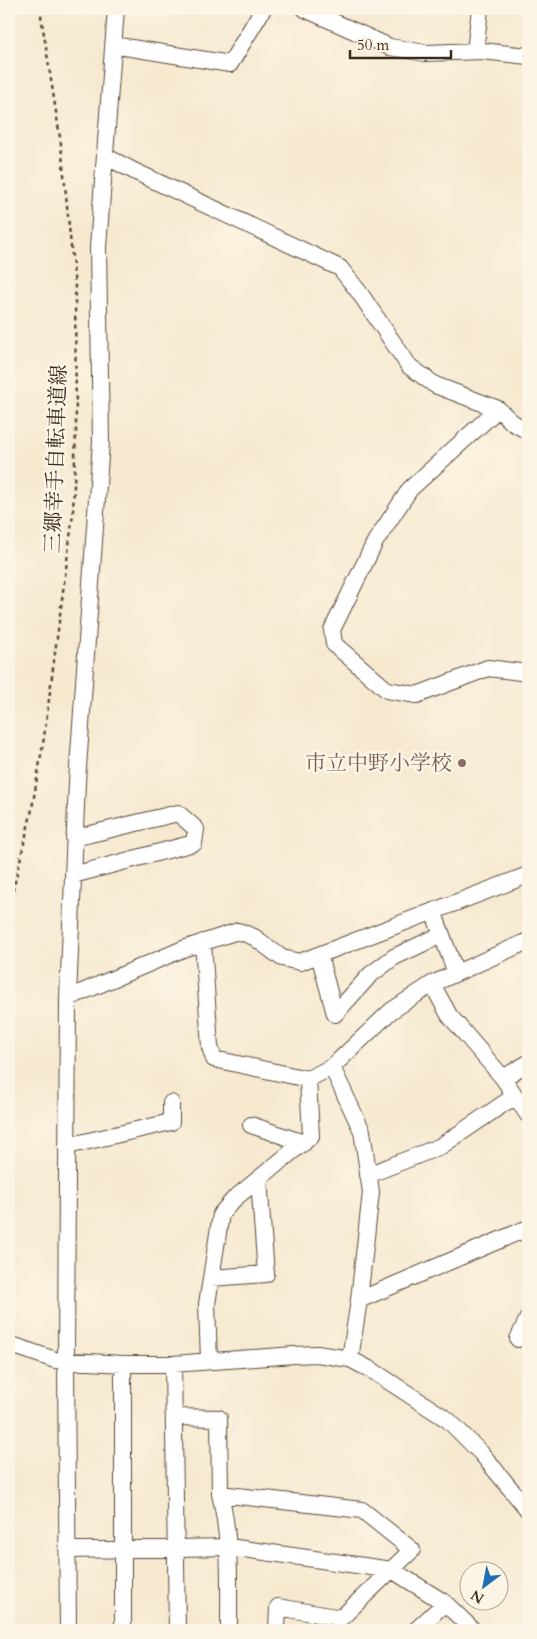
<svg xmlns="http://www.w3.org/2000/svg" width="537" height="1639" viewBox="0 0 537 1639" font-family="Cardo,'Noto Serif JP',serif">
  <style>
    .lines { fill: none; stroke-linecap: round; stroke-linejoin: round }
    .minor-casing { stroke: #574739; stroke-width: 18 }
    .path { stroke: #574739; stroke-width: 2.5; stroke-dasharray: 4 4; stroke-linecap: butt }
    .minor { stroke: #fff; stroke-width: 16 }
    .education-dot { fill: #8d6e63; stroke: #fcf5e5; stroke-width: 2 }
    .labels { text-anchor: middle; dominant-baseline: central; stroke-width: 5; stroke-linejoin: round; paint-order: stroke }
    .street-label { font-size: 21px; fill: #3b2a1e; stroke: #fcf5e5 }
    .education-label { font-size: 21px; fill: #785e54; stroke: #fcf5e5; text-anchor: end }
  </style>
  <rect width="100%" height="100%" fill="#fcf5e5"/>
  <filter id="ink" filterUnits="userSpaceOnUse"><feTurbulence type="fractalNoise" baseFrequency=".02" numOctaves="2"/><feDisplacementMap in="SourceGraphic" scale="10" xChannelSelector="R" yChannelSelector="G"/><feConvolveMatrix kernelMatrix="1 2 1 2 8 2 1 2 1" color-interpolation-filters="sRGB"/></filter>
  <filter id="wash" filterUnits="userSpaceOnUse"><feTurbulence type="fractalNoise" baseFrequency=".0096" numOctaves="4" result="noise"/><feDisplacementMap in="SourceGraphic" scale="20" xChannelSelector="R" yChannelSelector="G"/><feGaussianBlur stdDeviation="1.12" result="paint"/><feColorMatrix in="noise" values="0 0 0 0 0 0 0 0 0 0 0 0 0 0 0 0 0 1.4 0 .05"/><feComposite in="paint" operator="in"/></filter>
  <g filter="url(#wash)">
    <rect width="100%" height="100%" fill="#f6e9d0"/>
  </g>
  <g filter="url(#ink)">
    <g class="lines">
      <g class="minor-casing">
        <path id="minor" d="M 305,9 L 390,47 L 425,53 L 482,51 L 528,56
          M 113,45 L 230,64 L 263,9
          M 475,51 L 480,9
          M 105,156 L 136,172 L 340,268 L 359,292 L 409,366 L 435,385 L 498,409 L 513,423 L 528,431
          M 498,409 L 410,489 L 375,542 L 332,630 L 334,644 L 387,690 L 417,695 L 488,668 L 528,673
          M 73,875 L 194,843 L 196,829 L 178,813 L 74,838
          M 433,911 L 456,973
          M 203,942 L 210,1047 L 214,1059 L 308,1079 L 332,1067
          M 319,955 L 335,1014 L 370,975 L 394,957 L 441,935
          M 432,984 L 449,1015 L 503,1078 L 528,1115
          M 68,998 L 183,949 L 238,931 L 254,937 L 282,958 L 300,962 L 528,875
          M 503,1078 L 528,1063
          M 251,1125 L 304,1143
          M 67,1146 L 171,1122 L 171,1103
          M 368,1175 L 441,1146 L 515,1096
          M 211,1278 L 266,1274 L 259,1180
          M 359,1300 L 371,1192 L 362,1131 L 332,1067 L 391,1011 L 432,984 L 528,941
          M 518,1339 L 528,1318
          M 9,1344 L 55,1360 L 123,1364 L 173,1364 L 294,1355 L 317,1354 L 350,1359 L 373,1371 L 448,1420 L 481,1453 L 528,1510
          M 350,1359 L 359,1300 L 528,1228
          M 209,1361 L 207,1304 L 221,1214 L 234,1199 L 311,1136 L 308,1079
          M 123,1364 L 123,1630
          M 173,1364 L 177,1630
          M 175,1417 L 219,1418 L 220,1494 L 362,1510 L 412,1550 L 341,1618 L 278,1607 L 277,1630
          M 220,1494 C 231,1539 229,1584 229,1630
          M 68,1550 L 229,1547 L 392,1570 L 445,1603 L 473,1630
          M 68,1630 L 66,1360 L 68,998 L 77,782 L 101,442 L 98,247 L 116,9
          M 416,1630 L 445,1603"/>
      </g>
      <path class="path" d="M 9,907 L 31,814 L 44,738 L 73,514 L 76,430 L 75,287 L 61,144 L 40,9"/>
      <use href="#minor" class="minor"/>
    </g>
  </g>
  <circle class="education-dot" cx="462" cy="763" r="5"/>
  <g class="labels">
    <g class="street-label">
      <text transform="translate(56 459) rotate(-88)">三郷幸手自転車道線</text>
    </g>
    <g class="education-label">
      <text x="452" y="763">市立中野小学校</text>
    </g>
  </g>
  <rect width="537" height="1639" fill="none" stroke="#fcf5e5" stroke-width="30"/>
  <g transform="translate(484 1586) rotate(212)"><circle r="24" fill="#fcf5e5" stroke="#afa495"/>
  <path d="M0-4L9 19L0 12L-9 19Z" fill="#1f6fb2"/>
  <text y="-8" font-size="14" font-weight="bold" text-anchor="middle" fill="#3b2a1e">N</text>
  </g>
  <path d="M350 50v8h101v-8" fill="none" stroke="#3b2a1e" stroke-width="2.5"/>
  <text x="357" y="50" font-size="15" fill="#3b2a1e" stroke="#fcf5e5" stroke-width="4" paint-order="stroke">50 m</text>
</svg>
